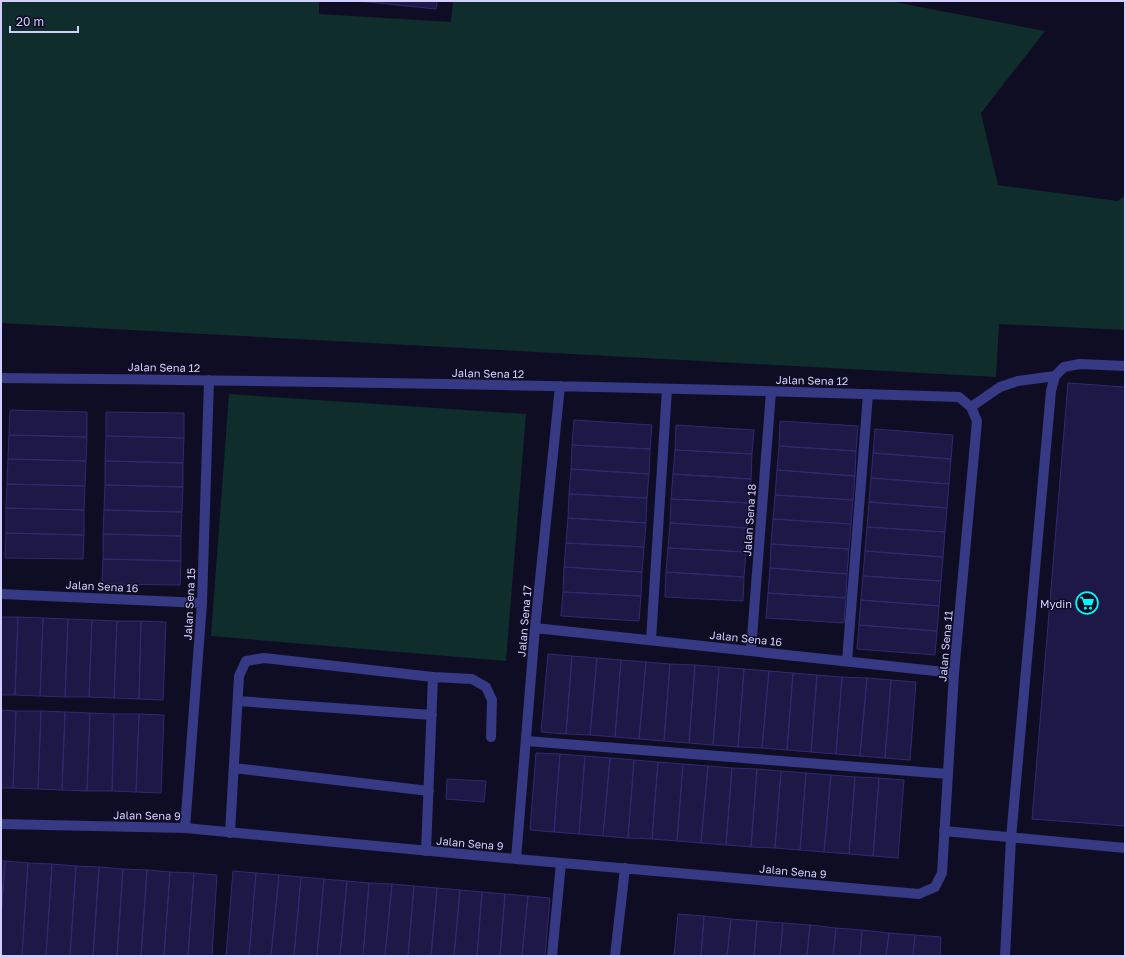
<svg xmlns="http://www.w3.org/2000/svg" width="1126" height="957" viewBox="0 0 1126 957" font-family="'Golos Text',sans-serif">
  <style>
    .green { fill: #0f2d2a }
    .building { fill: #1d1845; stroke: #312972 }
    .lines { fill: none; stroke-linecap: round; stroke-linejoin: round }
    .service { stroke: #363984; stroke-width: 10 }
    .minor { stroke: #363984; stroke-width: 10 }
    .labels { text-anchor: middle; dominant-baseline: central; stroke-width: 3; stroke-linejoin: round; paint-order: stroke }
    .street-label { font-size: 11px; fill: #d0cfff; stroke: #0f0d23 }
    .poi-label { font-size: 11px; fill: #d0cfff; stroke: #0f0d23; text-anchor: end }
  </style>
  <rect width="100%" height="100%" fill="#0f0d23"/>
  <path class="green" d="M 1,1 L 319,1 L 319,14 L 451,22 L 453,1 L 889,1 L 1045,31 L 981,113 L 998,185 L 1118,201 L 1125,196 L 1125,330 L 999,324 L 996,377 L 1,323 Z
    M 229,394 L 526,414 L 506,661 L 211,636 Z"/>
  <path class="building" d="M 359,1 L 437,1 L 436,9 Z
    M 1068,383 L 1125,387 L 1125,826 L 1032,819 Z
    M 10,410 L 87,412 L 87,437 L 9,435 Z
    M 106,412 L 184,413 L 184,438 L 106,436 Z
    M 574,420 L 652,425 L 650,449 L 572,445 Z
    M 780,421 L 858,426 L 856,451 L 779,446 Z
    M 676,425 L 754,430 L 752,454 L 675,450 Z
    M 875,429 L 953,435 L 951,459 L 873,453 Z
    M 9,435 L 87,437 L 86,461 L 8,459 Z
    M 106,436 L 184,438 L 183,463 L 105,461 Z
    M 572,445 L 650,449 L 649,474 L 571,469 Z
    M 779,446 L 856,451 L 855,476 L 777,470 Z
    M 675,450 L 752,454 L 751,479 L 673,474 Z
    M 873,453 L 951,459 L 949,484 L 871,478 Z
    M 8,459 L 86,461 L 85,486 L 7,484 Z
    M 105,461 L 183,463 L 183,487 L 105,485 Z
    M 571,469 L 649,474 L 647,498 L 569,494 Z
    M 777,470 L 855,476 L 853,500 L 775,495 Z
    M 673,474 L 751,479 L 749,503 L 671,499 Z
    M 871,478 L 949,484 L 947,508 L 869,502 Z
    M 7,484 L 85,486 L 84,510 L 6,508 Z
    M 105,485 L 183,487 L 182,512 L 104,510 Z
    M 569,494 L 647,498 L 646,523 L 568,518 Z
    M 775,495 L 853,500 L 851,524 L 773,519 Z
    M 671,499 L 749,503 L 747,528 L 670,523 Z
    M 869,502 L 947,508 L 945,532 L 867,527 Z
    M 6,508 L 84,510 L 84,535 L 6,533 Z
    M 104,510 L 182,512 L 181,536 L 103,534 Z
    M 568,518 L 646,523 L 644,547 L 566,543 Z
    M 773,519 L 851,524 L 849,549 L 771,544 Z
    M 670,523 L 747,528 L 746,552 L 668,548 Z
    M 867,527 L 945,532 L 943,557 L 865,551 Z
    M 6,533 L 84,535 L 83,559 L 5,558 Z
    M 103,534 L 181,536 L 181,561 L 103,559 Z
    M 566,543 L 644,547 L 642,572 L 564,567 Z
    M 771,544 L 849,549 L 847,574 L 770,568 Z
    M 668,548 L 746,552 L 744,577 L 666,572 Z
    M 865,551 L 943,557 L 941,581 L 863,576 Z
    M 103,559 L 181,561 L 180,585 L 102,584 Z
    M 564,567 L 642,572 L 641,596 L 563,592 Z
    M 770,568 L 847,574 L 846,598 L 768,593 Z
    M 666,572 L 744,577 L 743,601 L 665,597 Z
    M 863,576 L 941,581 L 939,606 L 861,600 Z
    M 563,592 L 641,596 L 639,621 L 561,616 Z
    M 768,593 L 846,598 L 844,623 L 766,618 Z
    M 861,600 L 939,606 L 937,631 L 859,625 Z
    M 1,617 L 18,617 L 15,695 L 1,695 Z
    M 18,617 L 43,618 L 40,696 L 15,695 Z
    M 43,618 L 68,619 L 65,697 L 40,696 Z
    M 68,619 L 92,620 L 89,697 L 65,697 Z
    M 92,620 L 117,621 L 114,698 L 89,697 Z
    M 117,621 L 141,621 L 139,699 L 114,698 Z
    M 141,621 L 166,622 L 163,700 L 139,699 Z
    M 859,625 L 937,631 L 935,655 L 857,649 Z
    M 548,654 L 572,656 L 566,734 L 541,732 Z
    M 572,656 L 597,658 L 590,735 L 566,734 Z
    M 597,658 L 621,660 L 615,737 L 590,735 Z
    M 621,660 L 646,662 L 639,739 L 615,737 Z
    M 646,662 L 670,664 L 664,741 L 639,739 Z
    M 670,664 L 695,665 L 689,743 L 664,741 Z
    M 695,665 L 719,667 L 713,745 L 689,743 Z
    M 719,667 L 744,669 L 738,747 L 713,745 Z
    M 744,669 L 769,671 L 762,748 L 738,747 Z
    M 769,671 L 793,673 L 787,750 L 762,748 Z
    M 793,673 L 817,675 L 811,752 L 787,750 Z
    M 817,675 L 842,677 L 836,754 L 811,752 Z
    M 842,677 L 867,678 L 860,756 L 836,754 Z
    M 867,678 L 891,680 L 885,758 L 860,756 Z
    M 891,680 L 916,682 L 910,760 L 885,758 Z
    M 1,710 L 16,711 L 13,788 L 1,788 Z
    M 16,711 L 41,711 L 38,789 L 13,788 Z
    M 41,711 L 65,712 L 62,790 L 38,789 Z
    M 65,712 L 90,713 L 87,791 L 62,790 Z
    M 90,713 L 114,714 L 112,791 L 87,791 Z
    M 114,714 L 139,714 L 136,792 L 112,791 Z
    M 139,714 L 164,715 L 161,793 L 136,792 Z
    M 536,753 L 560,754 L 554,832 L 530,830 Z
    M 560,754 L 585,756 L 579,834 L 554,832 Z
    M 585,756 L 610,758 L 603,836 L 579,834 Z
    M 610,758 L 634,760 L 628,838 L 603,836 Z
    M 634,760 L 658,762 L 652,839 L 628,838 Z
    M 658,762 L 683,764 L 677,841 L 652,839 Z
    M 683,764 L 708,766 L 701,843 L 677,841 Z
    M 708,766 L 732,768 L 726,845 L 701,843 Z
    M 732,768 L 757,769 L 751,847 L 726,845 Z
    M 757,769 L 781,771 L 775,848 L 751,847 Z
    M 781,771 L 806,773 L 800,850 L 775,848 Z
    M 806,773 L 831,775 L 824,852 L 800,850 Z
    M 831,775 L 855,777 L 849,854 L 824,852 Z
    M 855,777 L 879,778 L 873,856 L 849,854 Z
    M 879,778 L 904,780 L 898,858 L 873,856 Z
    M 447,779 L 486,781 L 484,802 L 446,799 Z
    M 1,861 L 5,861 L 1,917 Z
    M 5,861 L 28,863 L 22,956 L 1,956 L 1,917 Z
    M 28,863 L 52,864 L 46,956 L 22,956 Z
    M 52,864 L 76,866 L 70,956 L 46,956 Z
    M 76,866 L 99,867 L 93,956 L 70,956 Z
    M 99,867 L 123,869 L 117,956 L 93,956 Z
    M 123,869 L 147,870 L 141,956 L 117,956 Z
    M 147,870 L 170,872 L 164,956 L 141,956 Z
    M 233,871 L 256,873 L 249,956 L 226,956 Z
    M 170,872 L 194,873 L 188,956 L 164,956 Z
    M 194,873 L 217,875 L 212,956 L 188,956 Z
    M 256,873 L 279,875 L 271,956 L 249,956 Z
    M 279,875 L 301,877 L 294,956 L 271,956 Z
    M 301,877 L 324,879 L 317,956 L 294,956 Z
    M 324,879 L 347,881 L 340,956 L 317,956 Z
    M 347,881 L 369,883 L 363,956 L 340,956 Z
    M 369,883 L 392,884 L 385,956 L 363,956 Z
    M 392,884 L 414,886 L 408,956 L 385,956 Z
    M 414,886 L 437,888 L 431,956 L 408,956 Z
    M 437,888 L 460,890 L 454,956 L 431,956 Z
    M 460,890 L 482,892 L 477,956 L 454,956 Z
    M 482,892 L 505,894 L 500,956 L 477,956 Z
    M 505,894 L 528,896 L 522,956 L 500,956 Z
    M 528,896 L 550,898 L 545,956 L 522,956 Z
    M 678,914 L 704,916 L 701,956 L 674,956 Z
    M 704,916 L 731,919 L 727,956 L 701,956 Z
    M 731,919 L 757,921 L 754,956 L 727,956 Z
    M 757,921 L 783,923 L 780,956 L 754,956 Z
    M 783,923 L 810,925 L 807,956 L 780,956 Z
    M 810,925 L 836,928 L 833,956 L 807,956 Z
    M 836,928 L 862,930 L 860,956 L 833,956 Z
    M 862,930 L 889,933 L 886,956 L 860,956 Z
    M 889,933 L 915,935 L 913,956 L 886,956 Z
    M 915,935 L 941,937 L 940,956 L 913,956 Z"/>
  <g class="lines">
    <path class="service" d="M 971,407 L 1000,387 L 1018,381 L 1055,376
      M 651,640 L 667,389
      M 751,650 L 771,392
      M 847,661 L 868,394
      M 433,677 L 472,679 L 486,687 L 492,700 L 491,737
      M 238,701 L 432,715
      M 526,741 L 948,774
      M 234,768 L 429,791
      M 944,831 L 1125,848
      M 230,833 L 239,676 L 246,661 L 264,658 L 433,677 L 426,851
      M 552,956 L 561,863
      M 1005,956 L 1011,838 L 1051,391 L 1055,376 L 1064,367 L 1080,364 L 1125,366"/>
    <path class="minor" d="M 1,378 C 320,381 640,386 959,397 L 971,407 L 977,421 L 954,673 L 942,873 L 935,887 L 919,894 L 516,859 L 185,828 L 1,824
      M 1,594 L 202,603
      M 535,628 L 954,673
      M 185,828 L 202,603 L 209,380
      M 516,859 L 535,628 L 560,386
      M 615,956 L 625,868"/>
  </g>
  <defs>
    <g id="supermarket-ring" transform="scale(1.15)"><circle r="9.5" fill="#0f0d23" stroke="#00f6fa" stroke-width="1.5"/><path d="M-6-5.5h2.5l.6 2H6L4.5 2H-2.5L-4.4-4H-6ZM-1.5 3.2a1.3 1.3 0 1 0 .1 0ZM3 3.2a1.3 1.3 0 1 0 .1 0Z" fill="#00f6fa"/></g>
  </defs>
  <g fill-rule="evenodd">
    <use href="#supermarket-ring" x="1087" y="603"/>
  </g>
  <g class="labels">
    <g class="street-label">
      <text transform="translate(164 367) rotate(1)">Jalan Sena 12</text>
      <text transform="translate(488 373) rotate(1)">Jalan Sena 12</text>
      <text transform="translate(812 380) rotate(1)">Jalan Sena 12</text>
      <text transform="translate(749 520) rotate(-86)">Jalan Sena 18</text>
      <text transform="translate(102 586) rotate(3)">Jalan Sena 16</text>
      <text transform="translate(189 604) rotate(-87)">Jalan Sena 15</text>
      <text transform="translate(524 621) rotate(-85)">Jalan Sena 17</text>
      <text transform="translate(746 638) rotate(6)">Jalan Sena 16</text>
      <text transform="translate(945 646) rotate(-85)">Jalan Sena 11</text>
      <text transform="translate(147 815) rotate(1)">Jalan Sena 9</text>
      <text transform="translate(470 843) rotate(5)">Jalan Sena 9</text>
      <text transform="translate(793 871) rotate(5)">Jalan Sena 9</text>
    </g>
    <g class="poi-label">
      <text x="1072" y="603">Mydin</text>
    </g>
  </g>
  <rect width="1126" height="957" fill="none" stroke="#d0cfff" stroke-width="4"/>
  <path d="M10 26v6h68v-6" fill="none" stroke="#d0cfff" stroke-width="2"/>
  <text x="16" y="26" font-size="12" fill="#d0cfff" stroke="#0f0d23" stroke-width="3" paint-order="stroke">20 m</text>
</svg>
